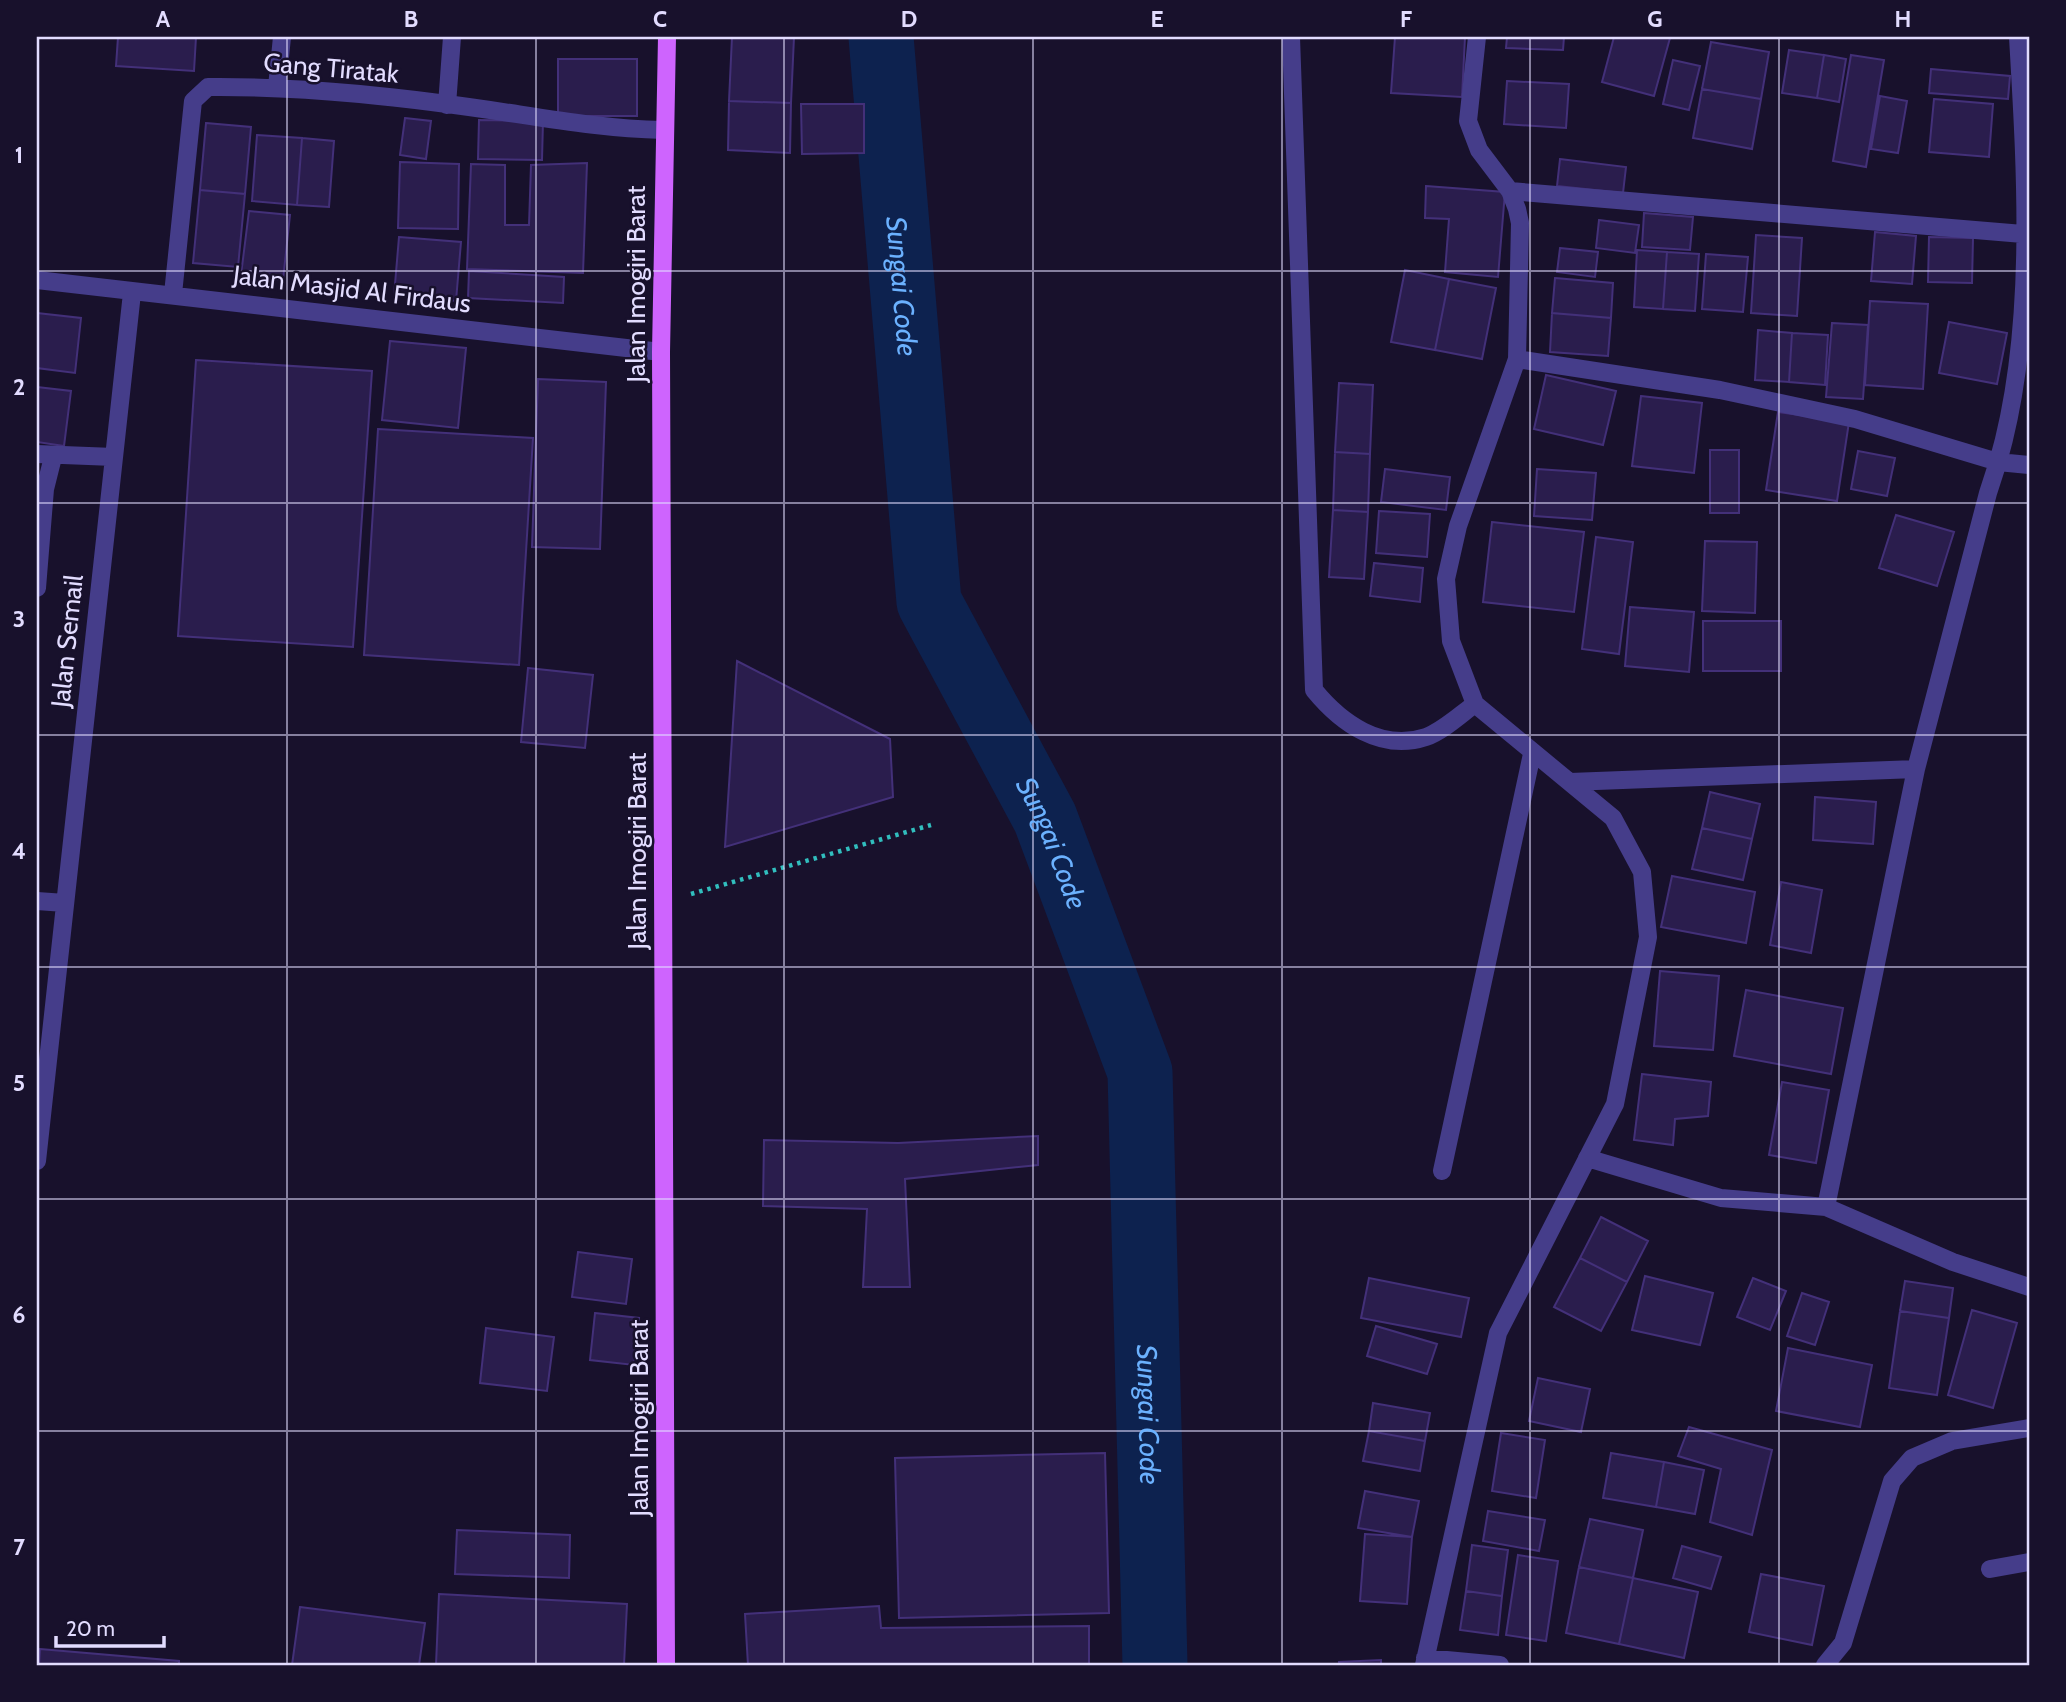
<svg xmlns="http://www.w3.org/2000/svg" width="2066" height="1702" viewBox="0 0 2066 1702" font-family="Cabin,sans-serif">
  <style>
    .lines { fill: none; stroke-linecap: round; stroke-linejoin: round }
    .river { stroke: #0d224f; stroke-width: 65 }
    .building { fill: #2a1d4d; stroke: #433079; stroke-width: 2 }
    .path { stroke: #31bebe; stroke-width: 4.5; stroke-dasharray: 3.5 5; stroke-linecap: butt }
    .minor { stroke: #453d8a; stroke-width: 18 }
    .major { stroke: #ce64fe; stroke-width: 18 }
    .grid { fill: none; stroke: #e2dcff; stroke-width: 2; stroke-opacity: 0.55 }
    .labels { text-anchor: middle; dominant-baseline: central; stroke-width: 5; stroke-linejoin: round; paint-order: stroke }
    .street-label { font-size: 26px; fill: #e2dcff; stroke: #18112c }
    .water-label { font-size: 28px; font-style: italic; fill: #6bb1fe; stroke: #18112c }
    .neatline { fill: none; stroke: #e2dcff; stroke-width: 2.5 }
    .grid-label { font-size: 23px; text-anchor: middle; font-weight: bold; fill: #e2dcff }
  </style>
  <rect width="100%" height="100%" fill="#18112c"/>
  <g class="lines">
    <path class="river" id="s1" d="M 881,37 L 929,602 L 1045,818 L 1140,1072 L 1155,1665"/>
  </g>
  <path class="building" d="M 118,37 L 196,37 L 194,71 L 116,66 Z
    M 732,37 L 794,37 L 791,103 L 729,101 Z
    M 1395,37 L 1465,37 L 1462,97 L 1391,93 Z
    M 1507,37 L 1564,37 L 1563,50 L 1506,48 Z
    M 1614,37 L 1670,38 L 1654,96 L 1602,82 Z
    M 1711,42 L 1769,52 L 1761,99 L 1702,89 Z
    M 1789,50 L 1824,55 L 1817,98 L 1782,93 Z
    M 1824,55 L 1846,59 L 1839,102 L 1817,98 Z
    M 1851,55 L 1884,60 L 1866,167 L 1833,161 Z
    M 558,59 L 637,59 L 637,116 L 558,116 Z
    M 1673,60 L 1700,66 L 1689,110 L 1663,104 Z
    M 1931,69 L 2010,76 L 2008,99 L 1929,93 Z
    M 1507,81 L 1569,84 L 1566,128 L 1504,124 Z
    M 1702,89 L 1761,99 L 1752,149 L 1693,138 Z
    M 1880,96 L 1907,101 L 1898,153 L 1871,149 Z
    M 1934,99 L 1993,104 L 1989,157 L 1929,152 Z
    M 729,101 L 791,103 L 790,153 L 728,150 Z
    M 801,104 L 864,104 L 864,153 L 802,154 Z
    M 405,118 L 431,121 L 426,159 L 400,155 Z
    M 479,120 L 543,121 L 542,160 L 478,159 Z
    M 206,123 L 251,127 L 245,194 L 200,190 Z
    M 257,135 L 302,138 L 297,205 L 252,201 Z
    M 302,138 L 334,141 L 329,207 L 297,205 Z
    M 1560,159 L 1626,167 L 1623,193 L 1557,186 Z
    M 400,162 L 459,164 L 458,229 L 398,228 Z
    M 587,163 L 583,273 L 467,269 L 471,164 L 505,165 L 505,225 L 529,225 L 531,165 Z
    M 1426,186 L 1505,192 L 1498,277 L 1445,272 L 1449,219 L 1425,218 Z
    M 200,190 L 245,194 L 238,267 L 193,263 Z
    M 249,211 L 290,215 L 283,280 L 241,275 Z
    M 1644,213 L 1693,217 L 1690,250 L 1642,247 Z
    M 1599,220 L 1639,225 L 1635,253 L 1596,248 Z
    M 1875,232 L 1916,236 L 1912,284 L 1871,281 Z
    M 1756,235 L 1802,238 L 1797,316 L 1751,313 Z
    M 399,237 L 461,242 L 456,301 L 394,296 Z
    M 1929,237 L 1973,238 L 1972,283 L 1928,282 Z
    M 1560,248 L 1598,252 L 1595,277 L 1557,272 Z
    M 1637,250 L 1667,252 L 1663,309 L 1634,307 Z
    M 1667,252 L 1699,254 L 1695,311 L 1663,309 Z
    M 1706,254 L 1748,257 L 1743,312 L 1702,309 Z
    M 1405,270 L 1449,279 L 1435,350 L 1391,342 Z
    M 469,271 L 564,277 L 563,303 L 468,298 Z
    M 1555,278 L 1613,283 L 1611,318 L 1552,313 Z
    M 1449,279 L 1496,288 L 1482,359 L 1435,350 Z
    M 1870,301 L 1928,304 L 1923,389 L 1865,385 Z
    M 37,313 L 81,318 L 75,373 L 37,368 Z
    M 1552,313 L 1611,318 L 1608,356 L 1550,352 Z
    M 1949,322 L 2007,333 L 1997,384 L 1939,373 Z
    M 1832,323 L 1868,325 L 1863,399 L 1826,397 Z
    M 1758,330 L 1792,333 L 1789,382 L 1755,380 Z
    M 1792,333 L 1828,335 L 1825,385 L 1789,382 Z
    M 390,341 L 466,348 L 458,428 L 382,420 Z
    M 196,360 L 372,371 L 353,647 L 178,636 Z
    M 1546,375 L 1616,391 L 1603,445 L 1534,429 Z
    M 538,379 L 606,382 L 600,549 L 532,547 Z
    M 1339,383 L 1373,385 L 1370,454 L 1335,452 Z
    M 37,387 L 71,391 L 64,446 L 37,442 Z
    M 1641,396 L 1702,403 L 1694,473 L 1632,466 Z
    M 1778,412 L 1849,422 L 1837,501 L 1766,490 Z
    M 378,429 L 533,438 L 519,665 L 364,655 Z
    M 1710,450 L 1739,450 L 1739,513 L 1710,513 Z
    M 1858,451 L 1895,458 L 1887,496 L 1851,489 Z
    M 1335,452 L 1370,454 L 1368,512 L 1333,510 Z
    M 1385,469 L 1450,477 L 1446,510 L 1381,502 Z
    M 1537,469 L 1596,473 L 1592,520 L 1534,516 Z
    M 1333,510 L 1368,512 L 1364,579 L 1329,577 Z
    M 1379,511 L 1430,514 L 1427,557 L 1376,553 Z
    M 1896,515 L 1954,532 L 1937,586 L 1879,568 Z
    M 1492,522 L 1584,532 L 1574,612 L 1483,602 Z
    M 1596,537 L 1633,542 L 1619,654 L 1582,649 Z
    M 1705,541 L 1757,542 L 1755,613 L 1702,611 Z
    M 1374,563 L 1423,568 L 1420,602 L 1370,596 Z
    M 1630,607 L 1694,612 L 1689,672 L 1625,666 Z
    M 1703,621 L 1781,621 L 1781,671 L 1703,671 Z
    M 737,661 L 890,739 L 893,797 L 725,847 Z
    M 528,668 L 593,675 L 585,748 L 521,742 Z
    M 1710,792 L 1760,804 L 1752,839 L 1702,828 Z
    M 1815,797 L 1876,802 L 1873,844 L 1813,840 Z
    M 1702,828 L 1752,839 L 1743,880 L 1692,869 Z
    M 1672,876 L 1755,892 L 1746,943 L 1661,927 Z
    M 1781,882 L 1822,890 L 1811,953 L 1770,945 Z
    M 1660,971 L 1719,976 L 1713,1050 L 1654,1046 Z
    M 1746,990 L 1843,1008 L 1831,1074 L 1734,1056 Z
    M 1642,1074 L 1711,1082 L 1708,1116 L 1675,1119 L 1673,1145 L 1634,1140 Z
    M 1782,1082 L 1829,1090 L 1816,1163 L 1769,1155 Z
    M 1038,1136 L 1038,1165 L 905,1179 L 910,1287 L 863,1287 L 867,1209 L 763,1206 L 764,1140 L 898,1143 Z
    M 1601,1217 L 1648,1241 L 1627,1282 L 1580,1258 Z
    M 578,1252 L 632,1259 L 626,1304 L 572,1297 Z
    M 1580,1258 L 1627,1282 L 1601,1331 L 1554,1307 Z
    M 1645,1276 L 1713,1293 L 1700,1345 L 1632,1330 Z
    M 1369,1278 L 1469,1298 L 1461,1337 L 1361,1318 Z
    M 1753,1278 L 1786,1291 L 1770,1330 L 1737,1317 Z
    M 1905,1281 L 1953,1288 L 1949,1318 L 1900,1311 Z
    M 1802,1293 L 1829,1302 L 1815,1345 L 1787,1336 Z
    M 1972,1310 L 2017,1323 L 1993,1408 L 1948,1395 Z
    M 1900,1311 L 1949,1318 L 1937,1395 L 1889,1388 Z
    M 595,1313 L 639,1318 L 634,1365 L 590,1360 Z
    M 1376,1326 L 1437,1344 L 1427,1374 L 1367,1356 Z
    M 486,1328 L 554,1337 L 547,1391 L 480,1383 Z
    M 1788,1348 L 1872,1365 L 1860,1427 L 1776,1411 Z
    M 1538,1378 L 1590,1389 L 1581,1432 L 1529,1421 Z
    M 1373,1403 L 1430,1413 L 1425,1441 L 1369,1431 Z
    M 1689,1427 L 1772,1450 L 1752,1535 L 1710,1522 L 1721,1469 L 1678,1456 Z
    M 1369,1431 L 1425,1441 L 1420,1471 L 1363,1461 Z
    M 1501,1433 L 1545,1440 L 1536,1498 L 1492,1491 Z
    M 1105,1453 L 1109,1613 L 899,1618 L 895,1458 Z
    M 1611,1453 L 1664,1462 L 1656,1507 L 1603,1498 Z
    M 1664,1462 L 1704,1470 L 1695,1514 L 1656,1507 Z
    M 1365,1491 L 1419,1501 L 1412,1537 L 1358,1528 Z
    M 1488,1511 L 1545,1520 L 1539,1551 L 1483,1541 Z
    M 1590,1519 L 1643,1530 L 1633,1578 L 1579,1567 Z
    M 457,1530 L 570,1535 L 569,1578 L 455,1574 Z
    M 1365,1534 L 1412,1537 L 1407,1604 L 1360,1601 Z
    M 1472,1545 L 1508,1550 L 1502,1596 L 1466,1591 Z
    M 1682,1546 L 1721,1557 L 1711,1589 L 1673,1578 Z
    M 1518,1555 L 1558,1561 L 1546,1641 L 1506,1635 Z
    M 1579,1567 L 1633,1578 L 1619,1644 L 1566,1633 Z
    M 1761,1574 L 1824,1586 L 1812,1645 L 1749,1632 Z
    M 1633,1578 L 1698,1592 L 1684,1658 L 1619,1644 Z
    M 1466,1591 L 1502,1596 L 1498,1635 L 1460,1630 Z
    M 439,1594 L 627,1604 L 624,1665 L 436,1665 Z
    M 879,1606 L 881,1628 L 1089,1626 L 1089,1665 L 748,1665 L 745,1614 Z
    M 300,1607 L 425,1623 L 419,1665 L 292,1665 Z
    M 40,1649 L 179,1661 L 179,1665 L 39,1665 Z
    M 1381,1660 L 1381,1665 L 1339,1665 L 1339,1662 Z"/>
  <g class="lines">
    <path class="path" d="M 691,894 L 931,825"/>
    <path class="minor" d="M 1291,37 L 1314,690 C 1341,723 1381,752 1426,737 C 1443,731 1461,714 1475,704
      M 277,87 L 282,37
      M 447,105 L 452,37
      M 1510,191 L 2023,234
      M 37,280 L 661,352
      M 173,294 L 193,101 L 208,87 C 309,86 411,98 510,113 C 562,121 611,129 663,130
      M 1517,359 L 1720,390 L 1855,419 L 1998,462 C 2036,331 2026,173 2018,37
      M 37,454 L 114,457
      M 2029,465 L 1998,462 L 1988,493 L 1916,769 L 1826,1207 L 1953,1262 L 2029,1287
      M 37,588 L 45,489 L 53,457
      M 1570,782 L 1916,769
      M 37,901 L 65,903
      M 1587,1158 L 1721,1198 L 1826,1207
      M 37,1161 L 132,293
      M 1442,1171 L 1532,754
      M 1990,1569 L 2029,1562
      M 1425,1658 L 1500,1665
      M 1424,1665 L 1498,1333 L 1615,1104 L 1648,937 L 1642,872 L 1613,818 L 1475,704 L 1451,641 L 1446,579 L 1458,526 L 1517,359 L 1520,223 L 1517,209 L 1510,191 L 1479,150 L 1468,121 L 1477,37
      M 1825,1665 L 1843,1643 L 1892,1481 L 1912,1458 L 1952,1441 L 2029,1428"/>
    <path class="major" d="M 666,1665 L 661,352 L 667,37"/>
  </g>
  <path class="grid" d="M 287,37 L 287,1665M 536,37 L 536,1665M 784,37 L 784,1665M 1033,37 L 1033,1665M 1282,37 L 1282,1665M 1530,37 L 1530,1665M 1779,37 L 1779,1665M 37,271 L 2029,271M 37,503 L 2029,503M 37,735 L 2029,735M 37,967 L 2029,967M 37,1199 L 2029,1199M 37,1431 L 2029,1431"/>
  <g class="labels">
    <g class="street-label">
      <text transform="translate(331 68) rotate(5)">Gang Tiratak</text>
      <text transform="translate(636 284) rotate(-90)">Jalan Imogiri Barat</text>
      <text transform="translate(352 289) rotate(7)">Jalan Masjid Al Firdaus</text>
      <text transform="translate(67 641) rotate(-84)">Jalan Semail</text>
      <text transform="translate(637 851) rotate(-90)">Jalan Imogiri Barat</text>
      <text transform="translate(639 1418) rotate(-90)">Jalan Imogiri Barat</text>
    </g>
    <g class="water-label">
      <text stroke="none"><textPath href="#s1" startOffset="250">Sungai Code</textPath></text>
      <text stroke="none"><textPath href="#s1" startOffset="838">Sungai Code</textPath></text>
      <text stroke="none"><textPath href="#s1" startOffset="1426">Sungai Code</textPath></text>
    </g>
  </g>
  <rect width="2066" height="1702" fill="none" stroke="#18112c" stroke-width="77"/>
  <path d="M56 1636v10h108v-10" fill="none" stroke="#e2dcff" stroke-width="3.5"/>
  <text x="66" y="1636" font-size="21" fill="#e2dcff" stroke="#18112c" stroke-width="5" paint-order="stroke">20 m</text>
  <rect x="38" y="38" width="1990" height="1626" class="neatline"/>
  <g class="grid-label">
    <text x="163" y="27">A</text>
    <text x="411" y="27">B</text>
    <text x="660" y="27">C</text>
    <text x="909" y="27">D</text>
    <text x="1157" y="27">E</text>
    <text x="1406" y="27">F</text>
    <text x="1655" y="27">G</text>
    <text x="1903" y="27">H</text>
    <text x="19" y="163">1</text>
    <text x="19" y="395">2</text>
    <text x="19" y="627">3</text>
    <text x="19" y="859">4</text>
    <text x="19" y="1091">5</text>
    <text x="19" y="1323">6</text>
    <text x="19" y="1555">7</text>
  </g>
</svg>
